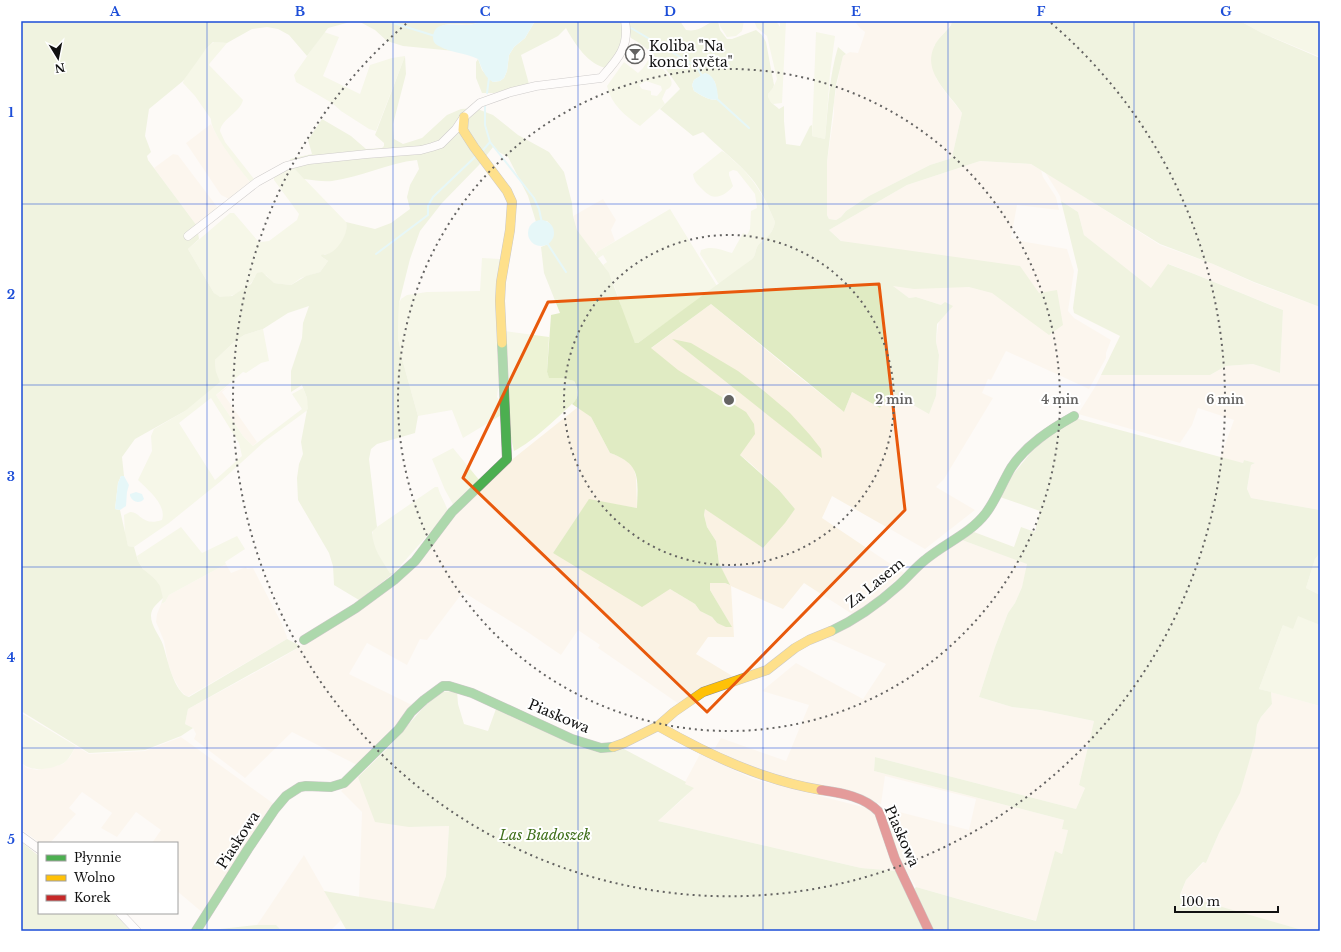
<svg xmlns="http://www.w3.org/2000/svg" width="1341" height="952" viewBox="0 0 1341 952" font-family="'Libre Baskerville',serif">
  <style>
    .farmland { fill: #faf2e3 }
    .green { fill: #edf3d5; fill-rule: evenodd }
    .forest { fill: #e0ebc3; fill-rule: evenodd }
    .water { fill: #cbf3f9 }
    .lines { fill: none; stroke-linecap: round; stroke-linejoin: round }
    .stream { stroke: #cbf3f9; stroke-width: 2 }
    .street-casing { stroke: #979695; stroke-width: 9 }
    .fast-casing { stroke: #8e8d8b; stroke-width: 10 }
    .slow-casing { stroke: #8e8d8b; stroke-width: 10 }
    .jam-casing { stroke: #8e8d8b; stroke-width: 10 }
    .street { stroke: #fffefe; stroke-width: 8 }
    .fast { stroke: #4caf50; stroke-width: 9 }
    .slow { stroke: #ffc107; stroke-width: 9 }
    .jam { stroke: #c62828; stroke-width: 9 }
    .marked { fill: none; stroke: #e8590c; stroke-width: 3; stroke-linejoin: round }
    .grid { fill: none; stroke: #1d4ed8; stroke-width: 1; stroke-opacity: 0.55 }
    .ring { fill: none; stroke: #646362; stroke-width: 2; stroke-dasharray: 2 4 }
    .labels { text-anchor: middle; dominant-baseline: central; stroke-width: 4; stroke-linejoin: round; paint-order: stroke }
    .poi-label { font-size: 14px; fill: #111; stroke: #fff; text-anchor: start }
    .street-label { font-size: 14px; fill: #111; stroke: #fff }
    .park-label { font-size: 14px; font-style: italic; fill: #3f6f1b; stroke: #fff }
    .centre { fill: #646362; stroke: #fff; stroke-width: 2 }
    .ring-label { font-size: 12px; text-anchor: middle; font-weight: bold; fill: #646362; stroke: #fff; stroke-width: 4; stroke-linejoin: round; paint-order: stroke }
    .neatline { fill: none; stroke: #1d4ed8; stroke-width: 1.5 }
    .grid-label { font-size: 13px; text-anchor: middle; font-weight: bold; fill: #1d4ed8 }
  </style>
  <rect width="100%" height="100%" fill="#fdfaf7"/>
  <path class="farmland" d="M 857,21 L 952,21 L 951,24 L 934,46 L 936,78 L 943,89 L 962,113 L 952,157 L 949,159 L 930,165 L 869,196 L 846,211 L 841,217 L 836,220 L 829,219 L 827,215 L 827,162 L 834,114 L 834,102 L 840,68 L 843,56 L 846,54 L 850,52 L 858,53 L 864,36 L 865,32 L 860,28 L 856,23 Z
    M 211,124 L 216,134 L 251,184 L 229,199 L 221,195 L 186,143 Z
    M 173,154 L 178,155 L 218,208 L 197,226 L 154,168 Z
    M 980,161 L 1031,164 L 1041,170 L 1043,177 L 1056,197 L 1059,210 L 1017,205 L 1011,238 L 1026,242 L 1067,249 L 1074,271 L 1068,311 L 1074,318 L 1111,340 L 1106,353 L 1106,358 L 1089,389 L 1006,351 L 991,380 L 988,379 L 982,393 L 993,398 L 944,479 L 936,487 L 975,510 L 925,549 L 832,496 L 822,518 L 904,573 L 871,602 L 852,614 L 804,583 L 783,609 L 731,586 L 734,637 L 708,637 L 696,654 L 734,677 L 679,704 L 598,648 L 600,645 L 578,630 L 561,655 L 526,631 L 463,592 L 427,640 L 420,639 L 407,665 L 367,643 L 349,674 L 414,706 L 357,765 L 292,732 L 245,778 L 194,739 L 196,734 L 193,728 L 185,724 L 188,709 L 276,661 L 343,621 L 394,581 L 466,502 L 509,462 L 578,407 L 591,417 L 610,453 L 621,457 L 633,466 L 636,477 L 637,508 L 589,500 L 553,553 L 670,589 L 695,604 L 700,611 L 712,617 L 717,623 L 731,626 L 710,590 L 710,583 L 725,583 L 729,585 L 719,563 L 716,541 L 707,527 L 704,515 L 705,508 L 763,548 L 795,509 L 779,490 L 750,463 L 681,406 L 623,369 L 711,304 L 792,371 L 844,412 L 852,392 L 880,408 L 892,392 L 929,413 L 936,396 L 939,355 L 936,342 L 941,305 L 916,297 L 909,298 L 892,286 L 829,230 L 907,185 Z
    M 1045,172 L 1160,245 L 1213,264 L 1255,283 L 1320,307 L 1320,510 L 1251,498 L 1247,490 L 1251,465 L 1255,463 L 1244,460 L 1243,463 L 1220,458 L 1234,420 L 1198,408 L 1192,425 L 1180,443 L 1078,414 L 1095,387 L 1101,375 L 1210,375 L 1226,366 L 1253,364 L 1280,373 L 1283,310 L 1207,279 L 1169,264 L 1151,289 L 1084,235 L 1078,212 L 1061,201 L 1060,196 Z
    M 603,199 L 616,220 L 611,230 L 615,241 L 594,254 L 577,230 L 573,216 Z
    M 231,384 L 222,392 L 257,442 L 253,446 L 243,436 L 216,395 Z
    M 962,540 L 1028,564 L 1022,587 L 1015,603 L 1008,613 L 995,647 L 979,697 L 1012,707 L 1040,710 L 1094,721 L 1079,785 L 1085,788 L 1076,809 L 875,757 L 874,771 L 1064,820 L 1068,830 L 1062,854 L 1055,852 L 1037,921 L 916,887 L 897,856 L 884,808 L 969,830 L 976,799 L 885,776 L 881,804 L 756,771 L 713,751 L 721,738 L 786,761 L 809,705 L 762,691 L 796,663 L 863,699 L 886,664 L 827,638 L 938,555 Z
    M 226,564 L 231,573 L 246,567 L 247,569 L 253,568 L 282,624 L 287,637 L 287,639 L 189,696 L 186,696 L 180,690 L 172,675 L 168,663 L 164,641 L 156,622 L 157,614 L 161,604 L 165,602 L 169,595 Z
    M 1271,692 L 1320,706 L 1320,931 L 1306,931 L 1180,896 L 1186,880 L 1204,862 L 1206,863 L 1219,833 L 1239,793 L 1255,742 L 1257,725 L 1261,717 L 1272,704 Z
    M 181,737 L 274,804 L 203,913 L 177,891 L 177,843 L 152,843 L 161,830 L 136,812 L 117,837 L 101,828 L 112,813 L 82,792 L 69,808 L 76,814 L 50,843 L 40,843 L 21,829 L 21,763 L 27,768 L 37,770 L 63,764 L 70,757 L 76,746 L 89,754 L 145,751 Z
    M 700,754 L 753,779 L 871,809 L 876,814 L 897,871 L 861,868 L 658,821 L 684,798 L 693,788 L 684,784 Z
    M 358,777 L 409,827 L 449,826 L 446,876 L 434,910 L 359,897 L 362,812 L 341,791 Z
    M 304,855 L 341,920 L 330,931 L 282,931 L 279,928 L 257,925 Z"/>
  <path class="green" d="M 719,21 L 744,21 L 742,31 L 736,36 L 727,37 L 720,26 Z
    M 754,21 L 776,21 L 780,27 L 780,21 L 786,21 L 782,103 L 773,104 L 769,100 L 768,94 L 773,88 L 777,79 L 767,36 L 757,28 Z
    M 1240,21 L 1320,21 L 1320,57 L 1262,33 Z
    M 324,32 L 339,37 L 323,76 L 360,94 L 370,65 L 392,58 L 405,56 L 376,131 L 369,129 L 341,111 L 332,103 L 296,82 L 294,75 Z
    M 816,32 L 835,36 L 830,74 L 825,139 L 812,136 Z
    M 214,42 L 227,43 L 210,63 L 209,65 L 243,100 C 240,113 222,118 220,131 L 225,142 L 254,179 L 250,182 C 241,170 210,132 211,119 L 195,96 L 183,83 C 185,72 205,49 214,42 Z
    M 649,59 C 657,64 683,82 666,90 L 662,99 L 665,104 L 640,126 C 625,116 611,104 607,86 L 624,62 L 638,73 L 643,68 ZM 646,81 L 661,86 L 662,90 L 657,96 L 651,95 L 651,91 L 642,89 L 639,85 Z
    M 722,151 C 726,153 730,157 734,161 C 754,178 765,198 775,222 C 772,238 763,237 757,247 C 755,251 756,255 752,259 L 720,284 L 718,283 L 700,254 L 701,250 C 712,245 722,250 732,253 L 743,233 L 747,235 L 750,229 L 751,211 L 757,208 L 755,194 L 737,171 L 733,170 L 729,172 L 729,175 L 733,186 C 729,192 719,199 711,196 C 707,194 704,191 701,188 C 697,184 694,181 693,174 Z
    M 292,166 L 346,222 C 350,233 336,257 324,254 L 322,257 L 328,261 L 320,272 L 301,278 L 291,285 L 273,283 L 266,275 L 255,276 C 253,286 230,300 220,297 C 218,297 215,294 214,293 L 188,249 L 230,213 L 234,213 L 257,240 L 260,242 L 269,241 L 297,220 L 299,214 L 274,180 L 274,177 Z
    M 670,209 L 717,286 L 638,343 L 635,343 C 621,319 620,287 603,265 L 607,262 L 603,255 L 597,259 L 596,254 L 597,252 Z
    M 482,258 L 500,259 L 501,384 L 498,389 L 497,397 L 502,404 L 503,414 L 463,438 L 452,410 L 418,416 L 403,362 L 398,338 L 399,303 L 401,299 L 407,295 L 427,292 L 480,291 Z
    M 263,329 L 269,361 L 261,363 L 246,373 L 243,372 L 216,395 L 243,436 L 253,446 L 302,409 L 292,394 L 303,388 L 307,398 L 309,409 L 264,442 L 221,481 L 169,523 L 134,547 L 128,546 L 125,535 L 124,515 C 126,514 128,513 130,512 C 140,511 142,527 162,520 C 167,505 148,490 138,480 L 152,451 L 151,436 L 154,429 L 185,411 L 216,372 L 215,360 L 234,342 L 244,335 ZM 211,398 L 239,443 L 242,456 L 215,480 L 179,423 Z
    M 504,331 L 549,337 L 547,372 L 549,377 L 562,378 L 574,381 C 577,387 579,393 576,400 C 559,416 534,441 514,451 L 510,433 Z
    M 453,448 L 480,481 L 454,506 L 445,490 L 432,459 Z
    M 435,487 L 438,487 C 440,496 446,503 448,512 L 394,573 L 390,573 C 382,562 367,542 374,529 Z
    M 181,527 L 202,553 L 237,536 L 245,549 L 225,562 L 226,564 L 169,595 L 165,602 L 161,604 L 163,598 L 155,579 L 146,573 L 138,561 L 137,556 Z
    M 1320,553 L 1320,595 L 1306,588 L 1315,559 Z
    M 1298,615 L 1320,625 L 1320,706 L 1259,689 L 1283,625 Z
    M 23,714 L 76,746 C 72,752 70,758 65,762 C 62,765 58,765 54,767 C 41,770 32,771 21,763 L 21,716 Z"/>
  <path class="forest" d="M 21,21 L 482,21 C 467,30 447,17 435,31 L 443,48 L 454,51 L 403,46 L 387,41 L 375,30 L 360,22 L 350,22 L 328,28 L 307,56 L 289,35 L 278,29 L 267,27 L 252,29 L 227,43 L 213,42 L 206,49 L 183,81 L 149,109 L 145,136 L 151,152 L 147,156 L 148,160 L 197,226 L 199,239 L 188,249 L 214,293 L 220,297 L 232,296 L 251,284 L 257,273 L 262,272 L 274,283 L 291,285 L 306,276 L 320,272 L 328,261 L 322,257 L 321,255 C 324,254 327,255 330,253 C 339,249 349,232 346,222 L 375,229 L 391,223 L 410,209 L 407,197 L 410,185 L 419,169 L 417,160 C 388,163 361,177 332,181 C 323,182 314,180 304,179 L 292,166 L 290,159 L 312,154 L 308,140 L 322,119 L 351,136 L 366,149 L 382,148 L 384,146 L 384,143 L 375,135 L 405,56 L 406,74 L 393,124 L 394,139 L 403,144 L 422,138 L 447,115 L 461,109 L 475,108 L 493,115 L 518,135 L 549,152 L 564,172 L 572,203 L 573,216 L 577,230 L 609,273 L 633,338 L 635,343 L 638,343 L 752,259 C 756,255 755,251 757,247 C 763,237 772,238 775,222 C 769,208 762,191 752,179 C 738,162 719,148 703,132 L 693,136 L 660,109 L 680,89 C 666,69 653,50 631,38 L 628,21 L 680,21 L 686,30 C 702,33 706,21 718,21 L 720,30 L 727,39 L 732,39 L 756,30 L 762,35 L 766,42 L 774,85 L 773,88 L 768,94 C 768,102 774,104 779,109 L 784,106 L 784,121 L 786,144 L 800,146 L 810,126 L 812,125 L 812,136 L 825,139 C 828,108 829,77 838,47 L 846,54 L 843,56 L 836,85 L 827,162 L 827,215 L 829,219 L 836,220 L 841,217 L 846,211 L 869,196 L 930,165 L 949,159 L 952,157 L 962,113 C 950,94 922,73 934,47 C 937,39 946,32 951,25 L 952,21 L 1240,21 L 1262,33 L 1320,58 L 1320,307 L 1254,282 L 1213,264 L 1160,244 L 1031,164 L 980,161 L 907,185 L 829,230 L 841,241 L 1020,266 L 1039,293 L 1057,290 L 1063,325 L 1049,335 L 992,293 L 969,287 L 914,289 L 893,286 L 909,298 L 916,297 L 941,305 L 945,302 L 953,306 L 937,324 L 936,342 L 939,355 L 936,396 L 929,414 L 892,393 L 880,408 L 852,392 L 844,412 L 711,304 L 651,348 L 678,370 L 746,412 L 754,424 L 755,434 L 740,455 L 779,490 L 795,509 L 785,523 L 763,548 L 705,509 L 704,515 L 707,527 L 716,541 L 719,563 L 730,585 L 725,583 L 710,583 L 710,590 L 732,627 L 726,627 L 717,623 L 712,617 L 700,611 L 695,604 L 670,589 L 642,607 L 553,553 L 589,499 L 637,508 C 638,478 641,464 610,453 L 591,417 L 572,404 C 580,397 579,390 574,381 L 562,378 L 549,378 L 547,372 L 551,315 L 560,313 L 544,273 L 541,247 L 548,244 C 553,235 556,229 547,221 L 536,222 L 528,196 L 508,157 L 497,151 L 493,147 L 479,165 L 442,203 L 420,231 L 410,259 L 399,303 L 398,338 L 403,362 L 418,416 L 415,433 L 377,444 L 371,449 L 369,459 L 377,527 L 372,532 C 373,549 381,559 390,573 L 394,573 L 359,600 L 334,585 L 333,566 L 329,553 L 298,500 L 297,478 L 299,464 L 303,454 L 301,442 L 307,410 L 308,409 L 307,398 L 302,385 L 291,392 L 291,371 L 302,338 L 303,323 L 309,306 L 288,313 L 263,329 L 244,335 L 234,342 L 215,360 L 216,372 L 220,382 L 185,411 L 135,439 L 122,457 L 124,476 L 121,476 L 118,483 L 115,509 L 120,510 L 128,546 L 134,547 L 138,561 L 143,569 L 155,579 L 160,586 L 163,598 C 157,604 151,608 151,616 C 151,626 160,636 163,645 C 167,657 174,694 189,697 L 287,639 L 301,646 L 188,709 L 185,724 L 193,728 L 181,736 L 145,750 L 89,753 L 21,711 ZM 705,73 L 715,82 L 718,99 C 710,102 701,95 694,91 L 692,85 L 694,80 Z
    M 535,21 L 622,21 L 623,43 L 607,68 C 589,66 574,43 566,28 L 558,36 L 521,55 L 529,84 L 494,93 L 482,93 L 476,78 L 476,62 L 478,59 L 482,70 L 493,82 L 500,81 L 504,78 L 507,71 L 509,55 L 514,47 L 525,38 Z
    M 1061,201 L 1078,212 L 1084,235 L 1151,288 L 1168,264 C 1207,278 1244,295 1283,310 L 1280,373 L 1253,364 L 1226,366 L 1210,375 L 1101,375 L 1120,336 L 1074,313 L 1073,308 L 1078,270 Z
    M 672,339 L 691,343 L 738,371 L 764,391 L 790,413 L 810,435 L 821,449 L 822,458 Z
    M 1075,418 L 1243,463 L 1244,460 L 1255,463 L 1251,465 L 1247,489 L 1251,498 L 1320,510 L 1320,553 L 1315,559 L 1306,588 L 1320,595 L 1320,625 L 1298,616 L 1293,629 L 1283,625 L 1259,689 L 1271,692 L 1272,704 L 1261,717 L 1257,725 L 1255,742 L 1240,793 L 1219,833 L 1206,863 L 1203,862 L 1186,880 L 1180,895 L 1306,931 L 347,931 L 324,891 L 434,909 L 446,876 L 449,826 L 409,827 L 375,822 L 358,777 L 388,748 L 422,709 L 440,692 L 457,691 L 458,704 L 464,724 L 488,731 L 497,706 L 578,744 L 622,748 L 686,782 L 685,784 L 694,788 L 658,821 L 861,868 L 897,871 L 909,895 L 916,887 L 1036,921 L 1055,851 L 1062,854 L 1068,830 L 1062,829 L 1064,820 L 874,771 L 875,757 L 1076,809 L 1085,788 L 1079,785 L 1094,721 L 1040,710 L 1012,707 L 979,697 L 995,647 L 1008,613 L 1015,603 L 1022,587 L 1027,564 L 962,540 L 974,532 L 1014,547 L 1021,527 L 1035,532 L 1040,511 L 1000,497 L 1010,478 L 1037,445 Z
    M 21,842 L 39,856 L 39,913 L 113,913 L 122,921 L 130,931 L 21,931 Z
    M 257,925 L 276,925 L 282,931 L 202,931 Z"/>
  <path class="water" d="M 482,21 L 535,21 L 525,38 L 514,47 L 509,55 L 507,71 L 504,78 L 500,81 L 493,82 C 484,77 482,68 478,59 C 466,53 447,52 437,45 C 434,43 433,41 433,37 C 434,19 456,26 467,25 C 472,25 477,23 482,21 Z
    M 705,73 C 715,75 718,89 718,99 C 710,102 701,95 694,91 L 692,85 L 694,80 Z
    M528 233a13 13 0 1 1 26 0a13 13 0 1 1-26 0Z
    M 121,476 L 124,476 L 129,485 L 127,492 L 126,506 L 120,510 L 115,509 L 118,483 Z
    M 136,492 L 142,494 L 144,499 L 142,501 C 137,503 133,502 130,496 L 130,494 Z"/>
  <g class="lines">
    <path class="stream" d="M 387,21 L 435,36
      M 619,21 L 623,23
      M 631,28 L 697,67 L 702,76
      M 487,93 L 489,78
      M 716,98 L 749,128
      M 490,142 L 534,198 L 539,209 L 542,223
      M 483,150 L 490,142 L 485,125 L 485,104
      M 547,243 L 566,272
      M 376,254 L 428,215 L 428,206 L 433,197 L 475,157"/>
    <g class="street-casing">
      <path id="street" d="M 188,236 L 257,182 L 286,166 L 309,160 L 367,154 L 421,150 L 432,147 L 441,144 L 456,129 L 464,117 L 480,103 L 511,92 L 536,86 L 601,78 C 617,60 630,47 625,21
        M 21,836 L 39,849
        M 120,913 L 137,931"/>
    </g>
    <g class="fast-casing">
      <path id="fast" d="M 831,631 C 855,620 879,603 899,585 C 908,577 916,567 925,560 C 945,543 970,534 986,513 C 996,500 1002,483 1011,468 C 1026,445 1051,429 1074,416
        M 304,640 L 356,608 L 394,580 L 415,561 L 452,512 L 507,459 L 502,343
        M 196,931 L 248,849 L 275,809 L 286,796 L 300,787 L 306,786 L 331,787 L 344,783 L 399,729 L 411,712 L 424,700 L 443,686 L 449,686 L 472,693 L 572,739 L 601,748 L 613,747"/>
    </g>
    <g class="slow-casing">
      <path id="slow" d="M 464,117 L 463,130 L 474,147 L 507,191 L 512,202 L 510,230 L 501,282 L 500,301 L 502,343
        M 658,726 L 674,712 L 703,692 L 767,670 L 795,648 L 809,640 L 831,631
        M 613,747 L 624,743 L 658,726 C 709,755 762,780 821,790"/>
    </g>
    <g class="jam-casing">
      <path id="jam" d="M 821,790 C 841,793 864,796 879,812 L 895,859 L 929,931"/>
    </g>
    <use href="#street" class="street"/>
    <use href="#fast" class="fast"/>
    <use href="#slow" class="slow"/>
    <use href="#jam" class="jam"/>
  </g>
  <path d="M0 0H1341V952H0ZM 879,284 L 905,510 L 707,712 L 463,478 L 548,302 Z" fill="#fdfaf7" fill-opacity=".55" fill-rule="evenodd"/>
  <path class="marked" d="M 879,284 L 905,510 L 707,712 L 463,478 L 548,302 Z"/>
  <path class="grid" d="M 207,21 L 207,931M 393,21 L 393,931M 578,21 L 578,931M 763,21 L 763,931M 948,21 L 948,931M 1134,21 L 1134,931M 21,204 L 1320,204M 21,385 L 1320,385M 21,567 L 1320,567M 21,748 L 1320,748"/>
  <g class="ring">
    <circle cx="729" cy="400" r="165"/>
    <circle cx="729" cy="400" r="331"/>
    <path d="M1051 23A496 496 0 1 1 407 23"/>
  </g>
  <defs>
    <g id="bar-ring" transform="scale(1)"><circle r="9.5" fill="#fff" stroke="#646362" stroke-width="1.5"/><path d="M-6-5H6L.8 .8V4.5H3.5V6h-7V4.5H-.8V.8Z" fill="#646362"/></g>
  </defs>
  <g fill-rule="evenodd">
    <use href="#bar-ring" x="635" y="54"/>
  </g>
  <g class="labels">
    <g class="poi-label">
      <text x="649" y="46">Koliba "Na<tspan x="649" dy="16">konci světa"</tspan></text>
    </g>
    <g class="street-label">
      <text transform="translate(875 583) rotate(-39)">Za Lasem</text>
      <text transform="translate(559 716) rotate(23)">Piaskowa</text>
      <text transform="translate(902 836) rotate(66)">Piaskowa</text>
      <text transform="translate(238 840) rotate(-57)">Piaskowa</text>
    </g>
    <g class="park-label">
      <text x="545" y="835">Las Biadoszek</text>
    </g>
  </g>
  <circle cx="729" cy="400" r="6" class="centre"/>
  <g class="ring-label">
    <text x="894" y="404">2 min</text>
    <text x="1060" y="404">4 min</text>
    <text x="1225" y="404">6 min</text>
  </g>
  <rect width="1341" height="952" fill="none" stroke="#ffffff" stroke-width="44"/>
  <rect x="38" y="842" width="140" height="72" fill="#ffffff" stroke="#a0a0a0"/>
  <rect x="46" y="855" width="20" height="6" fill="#4caf50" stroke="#a0a0a0"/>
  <text x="74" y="862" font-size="12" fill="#111111">Płynnie</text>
  <rect x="46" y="875" width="20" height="6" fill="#ffc107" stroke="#a0a0a0"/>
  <text x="74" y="882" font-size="12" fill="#111111">Wolno</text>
  <rect x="46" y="895" width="20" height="6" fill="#c62828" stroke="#a0a0a0"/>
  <text x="74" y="902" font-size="12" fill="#111111">Korek</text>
  <g transform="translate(58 58) rotate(170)" stroke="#ffffff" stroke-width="3" paint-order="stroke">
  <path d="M0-3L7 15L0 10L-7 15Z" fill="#111111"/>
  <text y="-6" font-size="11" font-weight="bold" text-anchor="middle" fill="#111111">N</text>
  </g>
  <path d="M1175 906v6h103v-6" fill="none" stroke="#111111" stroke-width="2"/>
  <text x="1181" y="906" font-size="12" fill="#111111" stroke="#ffffff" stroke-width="3" paint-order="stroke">100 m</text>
  <rect x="22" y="22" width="1297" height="908" class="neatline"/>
  <g class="grid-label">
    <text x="115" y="16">A</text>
    <text x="300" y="16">B</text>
    <text x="485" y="16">C</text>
    <text x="670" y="16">D</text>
    <text x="856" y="16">E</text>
    <text x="1041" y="16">F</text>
    <text x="1226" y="16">G</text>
    <text x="11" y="117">1</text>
    <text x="11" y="299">2</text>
    <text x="11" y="481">3</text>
    <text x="11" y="662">4</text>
    <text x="11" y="844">5</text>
  </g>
</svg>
